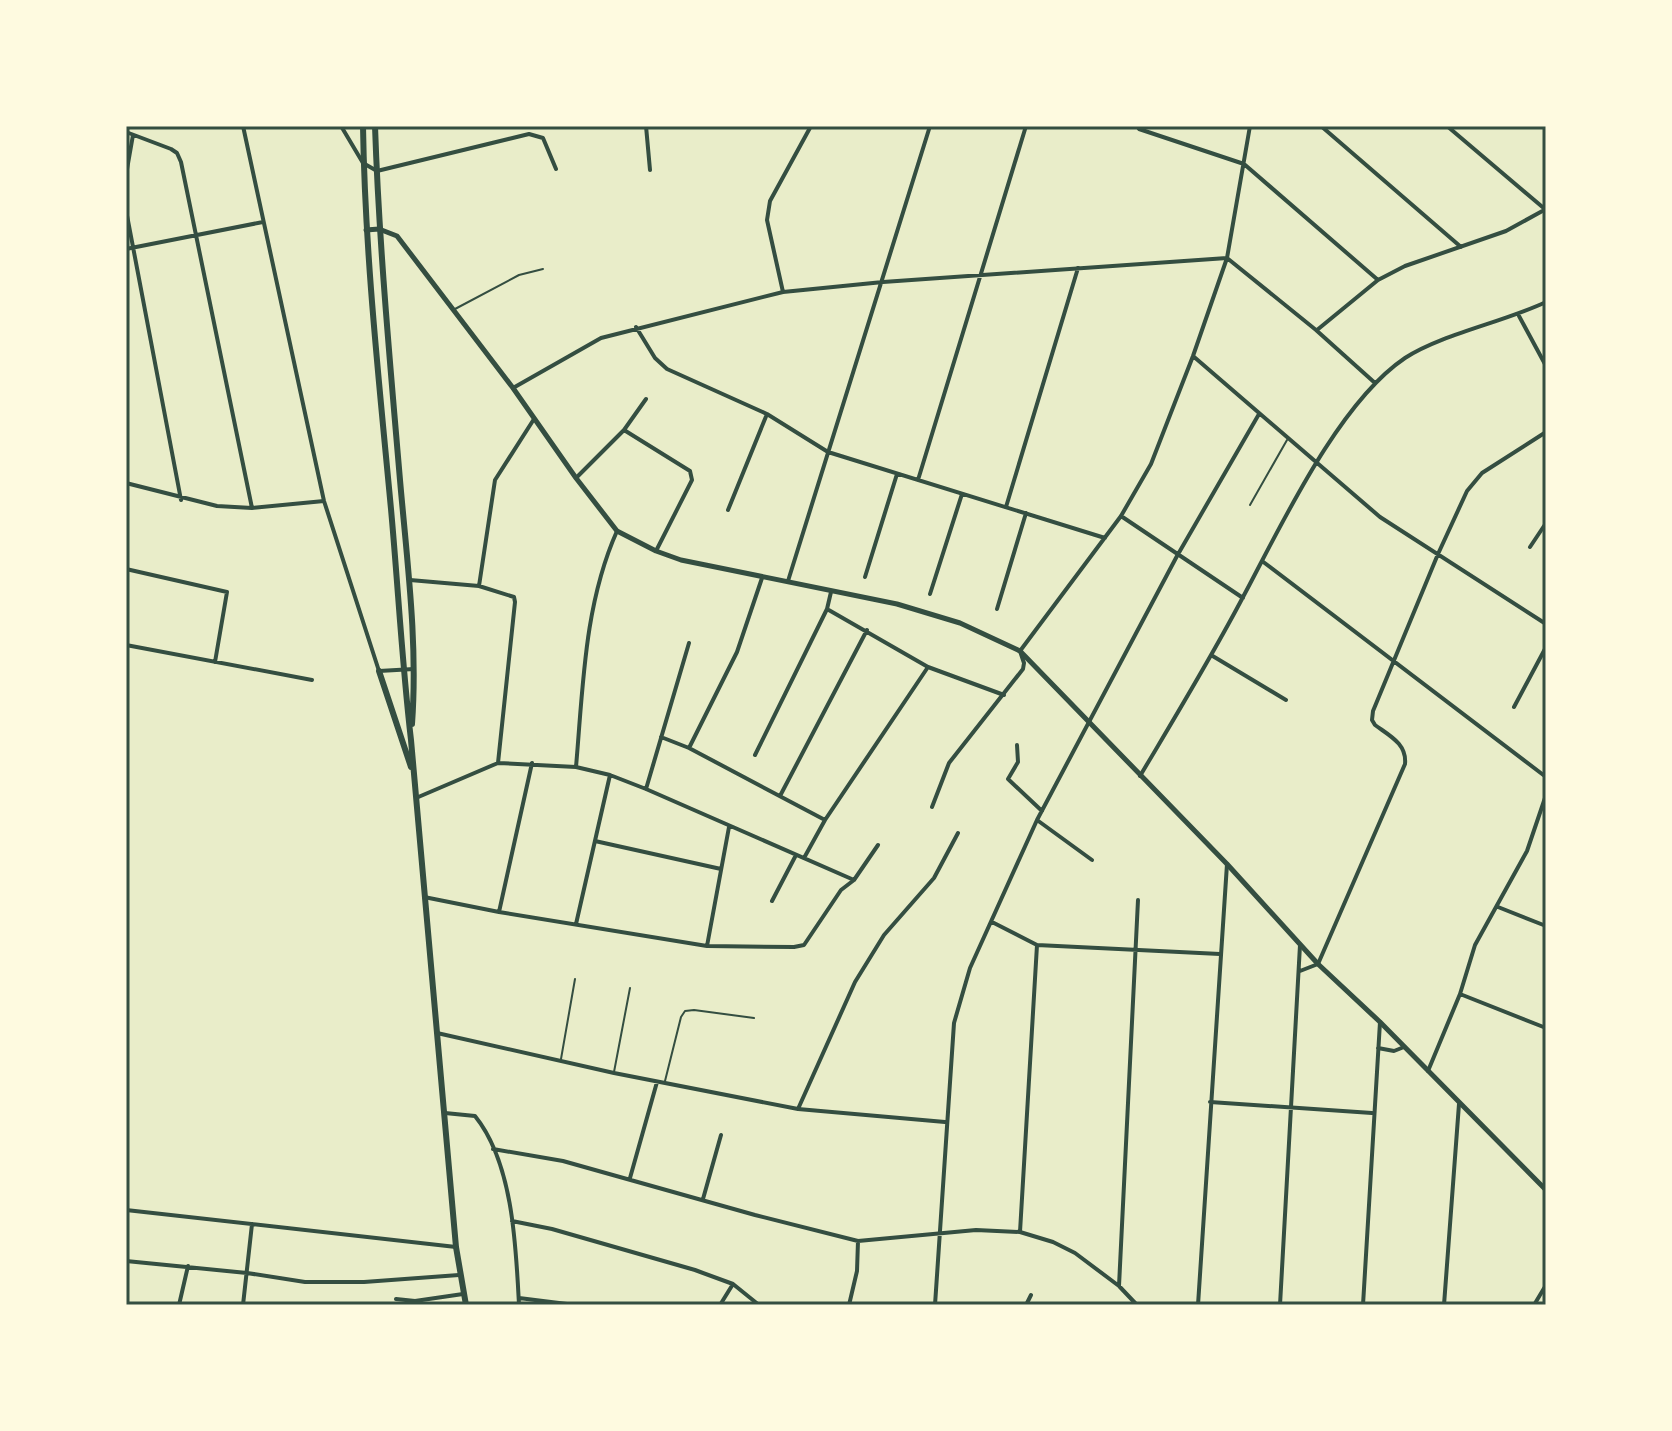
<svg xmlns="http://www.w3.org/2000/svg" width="1672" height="1431" viewBox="0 0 1672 1431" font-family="'PT Sans',sans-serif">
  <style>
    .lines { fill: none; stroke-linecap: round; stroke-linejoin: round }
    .service { stroke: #344e41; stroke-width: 2 }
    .minor { stroke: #344e41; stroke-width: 4 }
    .tertiary { stroke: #344e41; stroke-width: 5 }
    .primary { stroke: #344e41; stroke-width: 6 }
    .neatline { fill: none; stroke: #344e41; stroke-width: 3 }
  </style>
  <rect width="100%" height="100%" fill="#e9edc9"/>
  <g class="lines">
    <path class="service" d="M 455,309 L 519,275 L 543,269
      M 1250,505 L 1287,440
      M 561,1059 L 575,979
      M 614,1072 L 630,988
      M 665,1081 L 681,1017 L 685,1011 L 694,1010 L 754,1018"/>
    <path class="minor" d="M 243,126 L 324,501 L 379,671 L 414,669
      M 341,126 L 363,163 L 377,171 L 529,134 L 543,138 L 556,169
      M 646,126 L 650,170
      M 1137,126 L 1139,129 L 1244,164 L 1378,280
      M 1321,126 L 1461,247
      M 1447,126 L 1546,210
      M 126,132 L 171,149 L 177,153 L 181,162 L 252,508
      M 126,175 L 133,135
      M 126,210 L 181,500
      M 126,249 L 263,222
      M 783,292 L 767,220 L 770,201 L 811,126
      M 1519,316 L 1546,366
      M 636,327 L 655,358 L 667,369 L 767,414 L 828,452 L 1105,538
      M 1317,330 L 1378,280 L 1405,266 L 1506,231 L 1546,209
      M 1193,356 L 1380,517 L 1546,624
      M 513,388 L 601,338 L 783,292 L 883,282 L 1227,258 L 1316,330 L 1375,383
      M 624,430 L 646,399
      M 576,478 L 624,430 L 690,471 L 692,480 L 656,551
      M 918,480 L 1026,126
      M 126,483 L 217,506 L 252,508 L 324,501
      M 1006,507 L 1078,268
      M 728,510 L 767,414
      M 1121,516 L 1243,598
      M 1530,547 L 1546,523
      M 1262,561 L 1546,777
      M 126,569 L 227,592 L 215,662
      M 865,577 L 897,474
      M 410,580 L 479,586 L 514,597 L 515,602 L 498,763
      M 788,581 L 930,126
      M 479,586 L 495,480 L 534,419
      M 930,594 L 962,494
      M 827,609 L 928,667 L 1004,695
      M 997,609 L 1026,513
      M 126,645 L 312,680
      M 1211,655 L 1286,700
      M 1514,707 L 1546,647
      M 661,737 L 689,748 L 825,820
      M 1017,745 L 1018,762 L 1008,779 L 1042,811
      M 689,748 L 737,652 L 762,578
      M 755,755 L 827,609 L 831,592
      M 576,767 C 583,688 584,605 617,531
      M 1140,776 C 1175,717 1211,658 1243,597 C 1281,526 1338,403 1405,358 C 1442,334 1504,322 1546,302
      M 646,789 L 689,643
      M 780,796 L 867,630
      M 416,798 L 498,763 L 576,767 L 610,775 L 646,789 L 854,880
      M 932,807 L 949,763 L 1023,669 L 1024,663 L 1020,651 L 1121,516 L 1151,464 L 1193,356 L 1227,258 L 1250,126
      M 1037,820 L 1092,860
      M 595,841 L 721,869
      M 804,858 L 825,820 L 928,667
      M 424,897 L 499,912 L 707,946 L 794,947 L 804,945 L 841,890 L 854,880 L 878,845
      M 772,901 L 796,855
      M 1498,907 L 1546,926
      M 499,912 L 532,763
      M 992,922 L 1037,945 L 1220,954
      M 576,924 L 610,775
      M 707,946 L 729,827
      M 1300,971 L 1318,964 L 1405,764 C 1407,744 1390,736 1375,725 L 1372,720 L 1373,711 L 1438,554 L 1467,491 L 1482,473 L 1546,432
      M 1460,994 L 1546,1028
      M 437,1033 L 614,1073 L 798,1109 L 945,1122
      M 1378,1048 L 1394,1051 L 1404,1047
      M 1428,1071 L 1460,994 L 1475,945 L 1527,851 L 1546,795
      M 1210,1102 L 1372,1113
      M 798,1109 L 855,982 L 884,935 L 934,878 L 958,833
      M 445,1113 L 475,1116 C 513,1163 516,1246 519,1305
      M 493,1149 L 563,1161 L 755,1215 L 858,1241 L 976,1230 L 1020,1232 L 1053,1242 L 1075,1253 L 1119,1286 L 1137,1305
      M 630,1178 L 657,1082
      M 703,1199 L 721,1135
      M 126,1210 L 456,1247
      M 512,1221 L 552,1229 L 695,1270 L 733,1284 L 759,1305
      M 1020,1232 L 1037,945
      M 126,1261 L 247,1273 L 305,1282 L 364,1282 L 459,1275
      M 1119,1286 L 1138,900
      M 519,1298 L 575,1305
      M 396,1299 L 415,1301 L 463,1294
      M 179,1305 L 188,1266
      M 243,1305 L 252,1224
      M 720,1305 L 733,1284
      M 849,1305 L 857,1271 L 858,1241
      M 935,1305 L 954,1023 L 970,968 L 1037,820 L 1177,556 L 1259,414
      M 1026,1305 L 1031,1295
      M 1198,1305 L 1227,864
      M 1280,1305 L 1300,945
      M 1363,1305 L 1380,1022
      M 1444,1305 L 1459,1104
      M 1534,1305 L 1546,1285"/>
    <path class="tertiary" d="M 366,230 L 379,229 L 397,236 L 513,388 L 576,478 L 617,531 L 656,551 L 681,560 L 897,604 L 960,623 L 1020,651 L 1227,864 L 1318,964 L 1380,1022 L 1546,1190"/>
    <path class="primary" d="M 363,126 C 365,254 379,381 391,509 C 398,586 402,663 411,740 L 456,1247 L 466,1305
      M 375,126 C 379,244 390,362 400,480 C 407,561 418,643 412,724
      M 379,671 L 411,767"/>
  </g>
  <rect width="1672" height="1431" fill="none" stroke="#fefae0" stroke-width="256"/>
  <rect x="128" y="128" width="1416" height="1175" class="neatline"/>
</svg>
